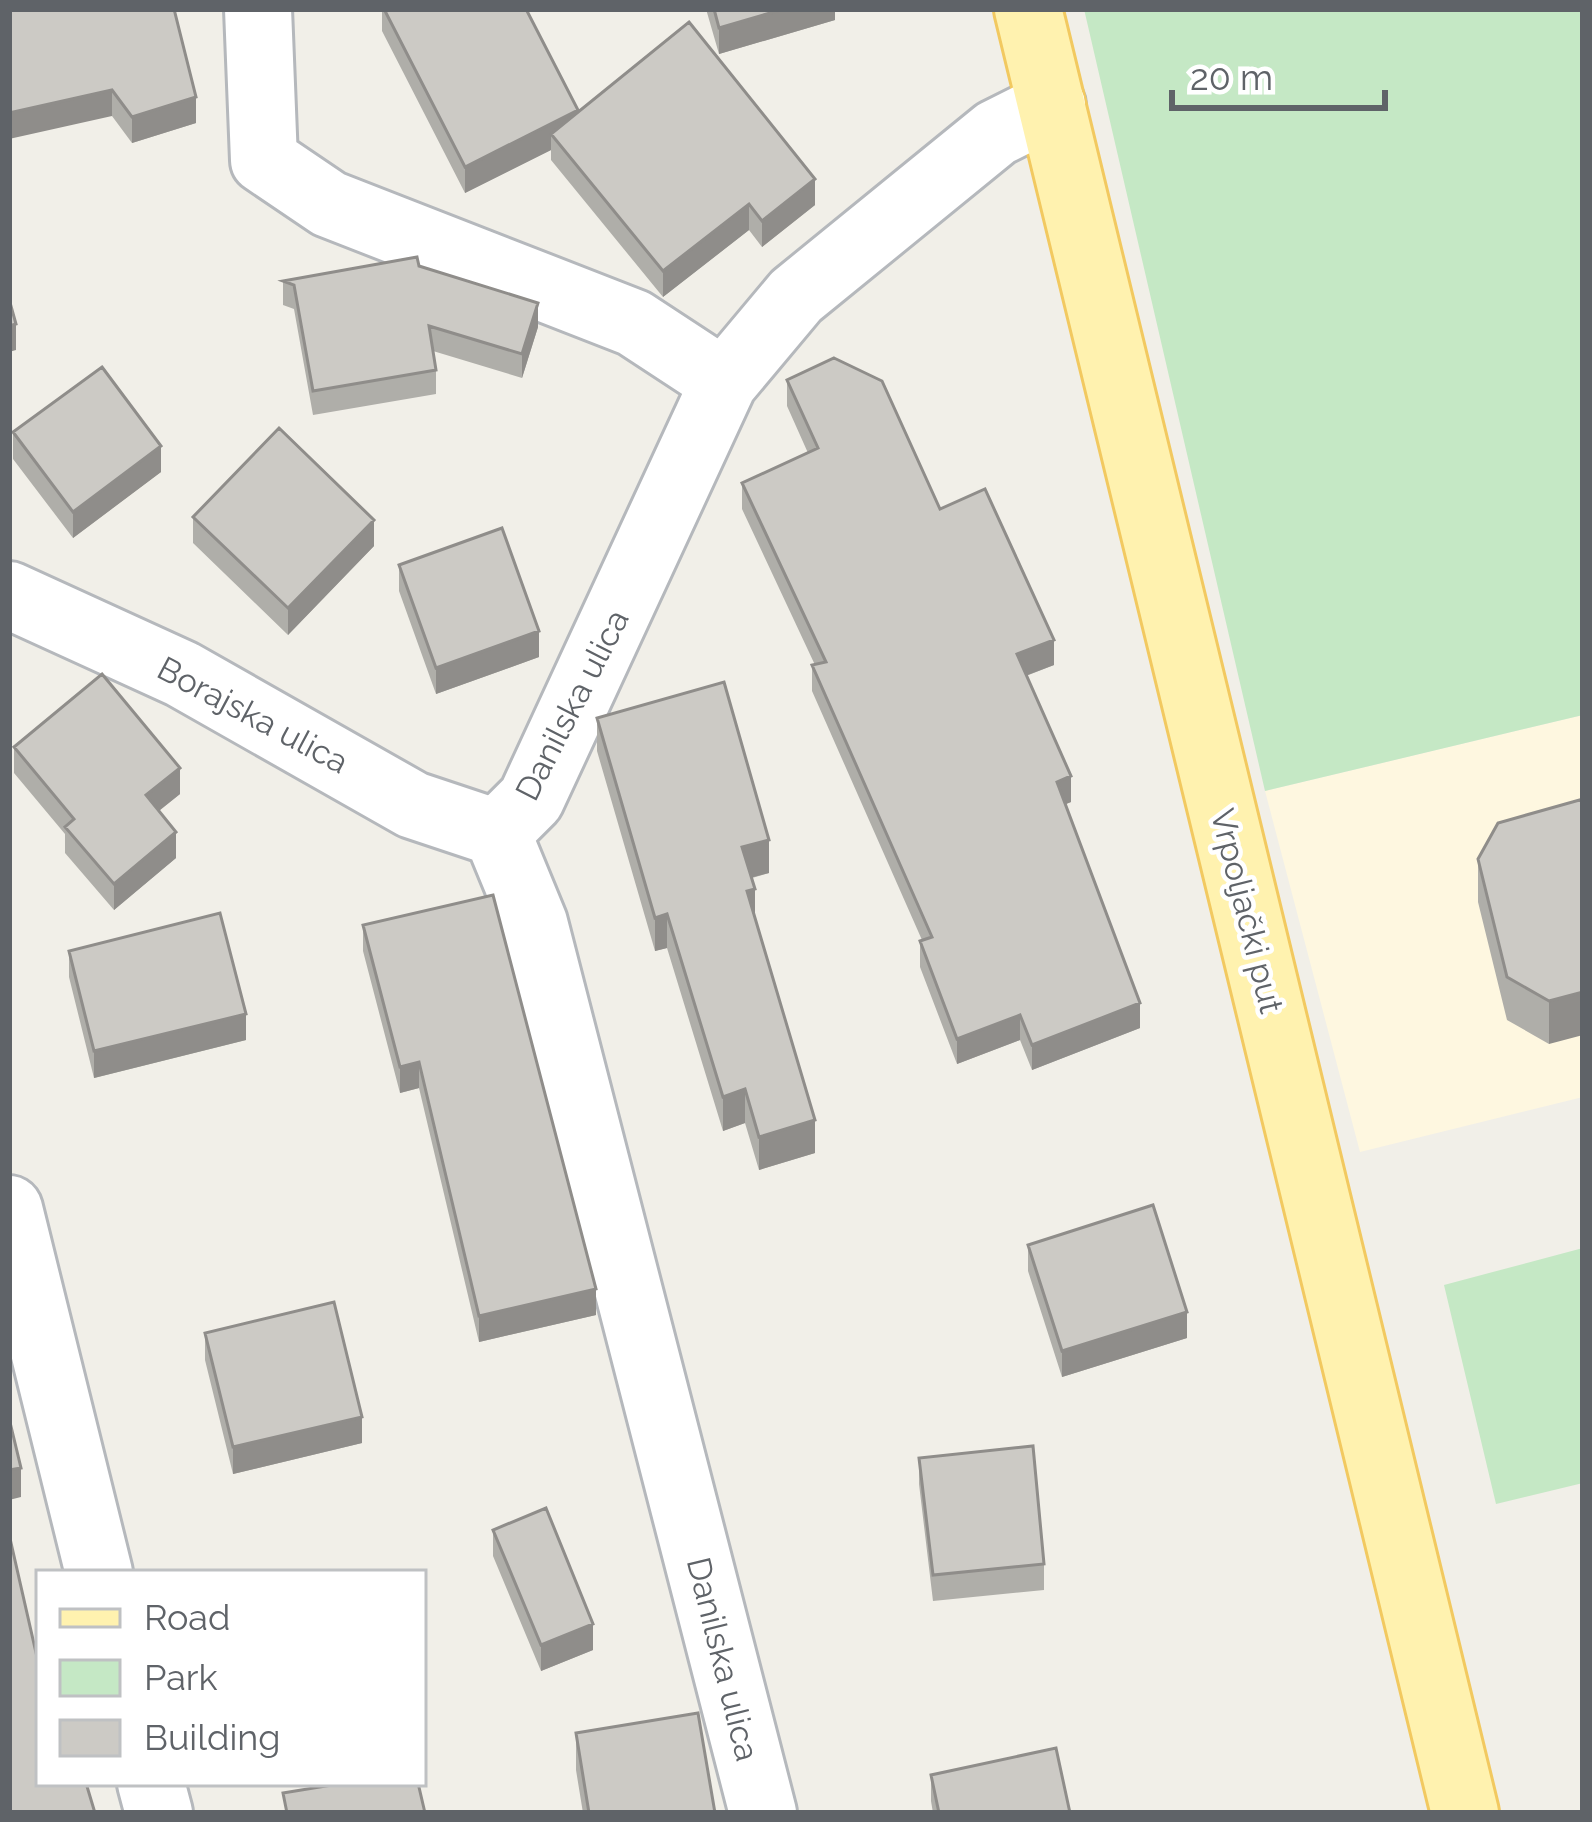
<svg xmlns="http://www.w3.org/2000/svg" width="1592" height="1822" viewBox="0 0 1592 1822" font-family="Raleway,sans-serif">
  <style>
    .commercial { fill: #fef7e0 }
    .green { fill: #c5e8c5 }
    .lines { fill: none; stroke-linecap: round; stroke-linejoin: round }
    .minor-casing { stroke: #b5b8bc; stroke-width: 72 }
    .major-casing { stroke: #f2c960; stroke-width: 72 }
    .minor { stroke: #fff; stroke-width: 66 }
    .major { stroke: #fff2af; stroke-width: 66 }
    .wall { fill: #afaea9 }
    .shaded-wall { fill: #8f8d8a }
    .building { fill: #cccac5; stroke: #8f8d8a; stroke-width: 3 }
    .labels { text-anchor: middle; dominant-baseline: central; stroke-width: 9; stroke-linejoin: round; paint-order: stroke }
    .street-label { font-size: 33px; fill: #5f6368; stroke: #fff }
  </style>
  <rect width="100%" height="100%" fill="#f1efe8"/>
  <path class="commercial" d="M 1583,715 L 1583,1097 L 1360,1152 L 1265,791 Z"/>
  <path class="green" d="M 1084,9 L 1583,9 L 1583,715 L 1265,791 Z
    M 1583,1248 L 1583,1483 L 1496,1504 L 1444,1285 Z"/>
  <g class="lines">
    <g class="minor-casing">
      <path id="minor" d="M 258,9 L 264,160 L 329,204 L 634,323 L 724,382
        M 9,595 L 182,674 L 413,805 L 497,833
        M 497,833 L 534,923 L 763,1813
        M 497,833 L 531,799 L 724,382 L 796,296 L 996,133 L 1052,105
        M 9,1209 L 99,1573
        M 151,1783 L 159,1813"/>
    </g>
    <g class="major-casing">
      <path id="major" d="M 1028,9 L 1465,1813"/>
    </g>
    <use href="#minor" class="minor"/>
    <use href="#major" class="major"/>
  </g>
  <path class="wall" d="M 382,9 L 526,9 L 578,110 L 815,205 L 762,247 L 749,230 L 663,297 L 551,160 L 551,150 L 465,193 L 382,31 Z
    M 706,9 L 835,9 L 835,20 L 719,54 Z
    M 9,10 L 196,123 L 132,143 L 112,116 Z
    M 419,266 L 538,327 L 522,378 L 433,351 L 436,370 L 436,394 L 313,415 L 294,309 L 283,305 L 283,281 Z
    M 787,380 L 940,509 L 1054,665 L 1026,676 L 1071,802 L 1065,804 L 1140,1028 L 1032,1070 L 1020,1040 L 957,1064 L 920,967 L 920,941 L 922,940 L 812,691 L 812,665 L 815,665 L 742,509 L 742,483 L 808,453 L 787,406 Z
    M 13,432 L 161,472 L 73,538 L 13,459 Z
    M 193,517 L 374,546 L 288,635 L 193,543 Z
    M 399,565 L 539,657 L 436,694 L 399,591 Z
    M 597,718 L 769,873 L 752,878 L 755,919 L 815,1153 L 759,1170 L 745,1123 L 723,1131 L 667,948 L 655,951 L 597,751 Z
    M 14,747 L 180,794 L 159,811 L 176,858 L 114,910 L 65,853 L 65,834 L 14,773 Z
    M 1583,799 L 1549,1044 L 1507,1020 L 1478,902 L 1478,859 Z
    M 363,925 L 596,1315 L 479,1342 L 419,1088 L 400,1093 L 363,951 Z
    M 69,951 L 246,1040 L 94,1078 L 69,977 Z
    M 1028,1245 L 1187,1338 L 1062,1377 L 1028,1271 Z
    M 205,1333 L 362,1443 L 233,1474 L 205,1360 Z
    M 919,1458 L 1044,1564 L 1044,1590 L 933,1601 L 919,1484 Z
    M 493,1530 L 593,1650 L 541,1671 L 493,1556 Z
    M 576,1733 L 715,1813 L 583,1813 L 576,1770 Z
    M 931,1775 L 1070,1813 L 933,1813 L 931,1801 Z"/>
  <path class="shaded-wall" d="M 784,9 L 835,9 L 835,20 L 719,54 L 719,28 Z
    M 112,90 L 112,116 L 9,139 L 9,113 Z
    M 196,97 L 196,123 L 132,143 L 132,117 Z
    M 578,110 L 578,136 L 551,134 L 551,150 L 465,193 L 465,167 Z
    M 815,179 L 815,205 L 762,247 L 762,221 Z
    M 749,204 L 749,230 L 663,297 L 663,271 Z
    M 538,303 L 538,327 L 522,378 L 522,354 Z
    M 16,324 L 16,350 L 9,352 L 9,326 Z
    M 161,446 L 161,472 L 73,538 L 73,512 Z
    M 374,520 L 374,546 L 288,635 L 288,608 Z
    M 539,631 L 539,657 L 436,694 L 436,668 Z
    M 1054,640 L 1054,665 L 1017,679 L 1017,654 Z
    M 180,768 L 180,794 L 146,821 L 146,795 Z
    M 1071,776 L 1071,802 L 1057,808 L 1057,782 Z
    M 176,832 L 176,858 L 114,910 L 114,884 Z
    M 769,840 L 769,873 L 742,880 L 742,847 Z
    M 755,889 L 755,923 L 747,891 Z
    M 667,914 L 667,948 L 655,951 L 655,918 Z
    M 1583,992 L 1583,1035 L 1549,1044 L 1549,1001 Z
    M 1140,1003 L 1140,1028 L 1032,1070 L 1032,1045 Z
    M 246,1014 L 246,1040 L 94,1078 L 94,1051 Z
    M 1020,1015 L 1020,1040 L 957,1064 L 957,1039 Z
    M 419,1062 L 419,1088 L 400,1093 L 400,1067 Z
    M 745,1089 L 745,1123 L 723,1131 L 723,1097 Z
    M 815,1120 L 815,1153 L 759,1170 L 759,1137 Z
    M 596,1289 L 596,1315 L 479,1342 L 479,1316 Z
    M 1187,1312 L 1187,1338 L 1062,1377 L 1062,1351 Z
    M 362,1417 L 362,1443 L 233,1474 L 233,1447 Z
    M 21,1468 L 21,1497 L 9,1500 L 9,1470 Z
    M 593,1624 L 593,1650 L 541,1671 L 541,1645 Z"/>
  <path class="building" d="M 12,9 L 174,9 L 196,97 L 132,117 L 112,90 L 9,113 L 9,10 Z
    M 384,9 L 526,9 L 578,110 L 465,167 Z
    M 714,9 L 784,9 L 719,28 Z
    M 689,22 L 815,179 L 762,221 L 749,204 L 663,271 L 551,134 Z
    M 417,257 L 419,266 L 538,303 L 522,354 L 429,326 L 436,370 L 313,391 L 294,285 L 283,281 Z
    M 9,299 L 16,324 L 9,326 Z
    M 834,358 L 882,381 L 940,509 L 985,489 L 1054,640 L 1017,654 L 1071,776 L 1057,782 L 1140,1003 L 1032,1045 L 1020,1015 L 957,1039 L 920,941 L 932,937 L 812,665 L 826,662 L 742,483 L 818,448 L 787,380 Z
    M 102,367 L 161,446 L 73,512 L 13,432 Z
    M 279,428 L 374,520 L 288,608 L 193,517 Z
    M 502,528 L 539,631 L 436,668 L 399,565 Z
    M 102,674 L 180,768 L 146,795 L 176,832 L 114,884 L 65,827 L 74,819 L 14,747 Z
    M 724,682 L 769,840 L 742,847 L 755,889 L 747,891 L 815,1120 L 759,1137 L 745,1089 L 723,1097 L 667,914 L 655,918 L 597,718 Z
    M 1583,799 L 1583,992 L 1549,1001 L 1507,977 L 1478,859 L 1498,823 Z
    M 493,895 L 596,1289 L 479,1316 L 419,1062 L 400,1067 L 363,925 Z
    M 220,913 L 246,1014 L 94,1051 L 69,951 Z
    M 1153,1205 L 1187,1312 L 1062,1351 L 1028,1245 Z
    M 334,1302 L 362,1417 L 233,1447 L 205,1333 Z
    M 9,1418 L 21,1468 L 9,1470 Z
    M 1033,1446 L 1044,1564 L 933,1575 L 919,1458 Z
    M 546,1508 L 593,1624 L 541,1645 L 493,1530 Z
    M 9,1534 L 39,1666 L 39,1783 L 86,1783 L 95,1813 L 9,1813 Z
    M 698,1713 L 715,1813 L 589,1813 L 576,1733 Z
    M 1056,1748 L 1070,1813 L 939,1813 L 931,1775 Z
    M 344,1783 L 418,1783 L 425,1813 L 287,1813 L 283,1793 Z"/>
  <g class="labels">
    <g class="street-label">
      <text transform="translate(572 705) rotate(-63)">Danilska ulica</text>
      <text transform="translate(253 715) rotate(28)">Borajska ulica</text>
      <text transform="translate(1247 911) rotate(76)">Vrpoljački put</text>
      <text transform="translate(723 1659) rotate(76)">Danilska ulica</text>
    </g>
  </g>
  <rect width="1592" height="1822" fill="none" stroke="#5f6368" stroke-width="24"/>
  <rect x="36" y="1570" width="390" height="216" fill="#ffffff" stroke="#bfc1c3" stroke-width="3"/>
  <rect x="60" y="1609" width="60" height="18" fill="#fff2af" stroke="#bfc1c3" stroke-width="3"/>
  <text x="144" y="1630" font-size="36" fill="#5f6368">Road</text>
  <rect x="60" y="1660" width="60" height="36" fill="#c5e8c5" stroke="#bfc1c3" stroke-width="3"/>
  <text x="144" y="1690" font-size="36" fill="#5f6368">Park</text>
  <rect x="60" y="1720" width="60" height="36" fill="#cccac5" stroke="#bfc1c3" stroke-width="3"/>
  <text x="144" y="1750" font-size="36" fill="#5f6368">Building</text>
  <path d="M1172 90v18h213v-18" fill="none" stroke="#5f6368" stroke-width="6"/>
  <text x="1190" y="90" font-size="36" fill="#5f6368" stroke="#ffffff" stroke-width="9" paint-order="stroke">20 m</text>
</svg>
